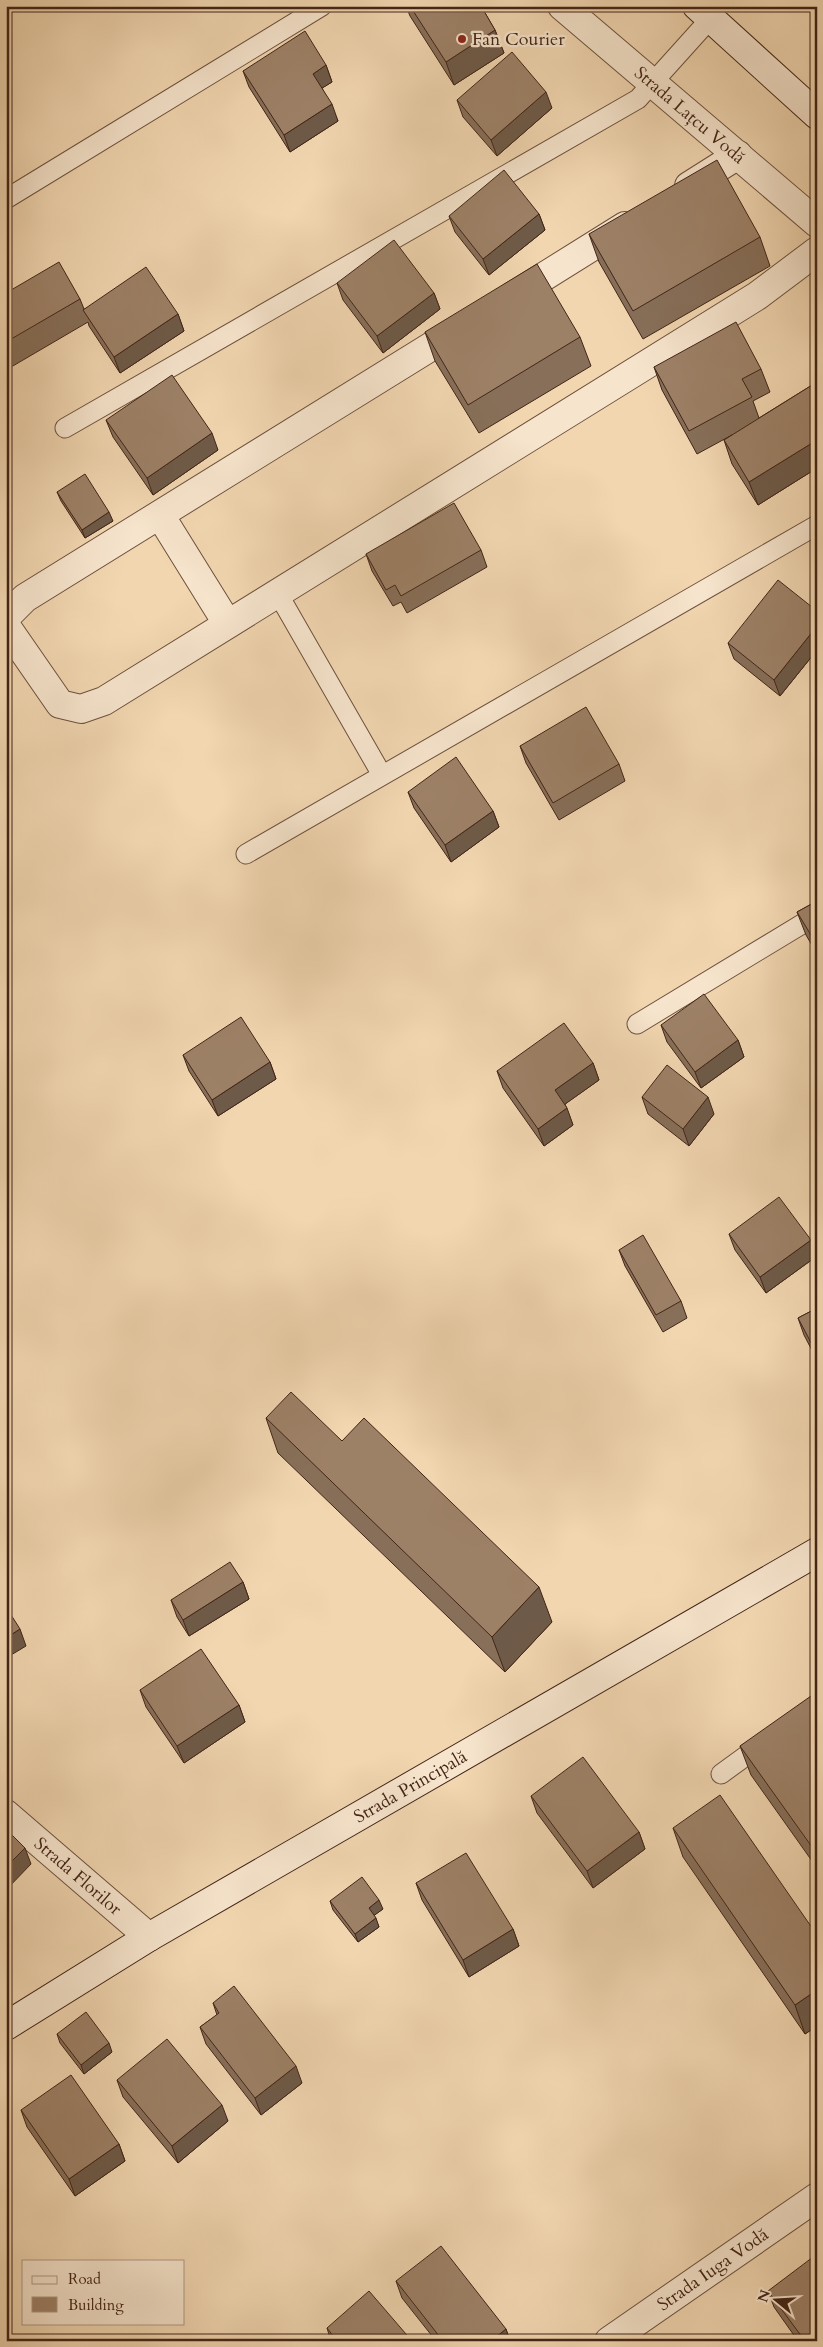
<svg xmlns="http://www.w3.org/2000/svg" width="823" height="2347" viewBox="0 0 823 2347" font-family="Cardo,serif">
  <style>
    .lines { fill: none; stroke-linecap: round; stroke-linejoin: round }
    .lane-casing { stroke: #6e513d; stroke-width: 21 }
    .street-casing { stroke: #6e513d; stroke-width: 30 }
    .secondary-casing { stroke: #432517; stroke-width: 30 }
    .lane { stroke: #f6e4cc; stroke-width: 19 }
    .street { stroke: #f6e4cc; stroke-width: 28 }
    .secondary { stroke: #f6e4cc; stroke-width: 28 }
    .wall { fill: #876f59; stroke: #432517 }
    .shaded-wall { fill: #6e5a48; stroke: #432517 }
    .building { fill: #9d8167; stroke: #432517 }
    .poi-dot { fill: #8f2418; stroke: #f6e4cc; stroke-width: 2 }
    .labels { text-anchor: middle; dominant-baseline: central; stroke-width: 4.5; stroke-linejoin: round; paint-order: stroke }
    .poi-label { font-size: 18px; fill: #432517; stroke: #f6e4cc; text-anchor: start }
    .street-label { font-size: 18px; fill: #432517; stroke: #f6e4cc }
  </style>
  <rect width="100%" height="100%" fill="#f1d6b0"/>
  <filter id="stains"><feTurbulence type="fractalNoise" baseFrequency=".004" numOctaves="4"/><feColorMatrix values="0 0 0 0 .2 0 0 0 0 .09 0 0 0 0 .02 0 0 0 .5 -.17"/></filter>
  <radialGradient id="worn" r=".72"><stop offset=".6" stop-color="#630" stop-opacity="0"/><stop offset="1" stop-color="#630" stop-opacity=".3"/></radialGradient>
  <g class="lines">
    <g class="lane-casing">
      <path id="lane" d="M 6,199 L 322,6
        M 65,428 L 638,99 L 710,19
        M 277,592 L 382,775
        M 246,854 L 817,525
        M 637,1024 L 817,915
        M 721,1774 L 765,1742"/>
    </g>
    <g class="street-casing">
      <g id="street">
        <path id="s1" d="M 562,6 L 817,223"/>
        <path d="M 689,186 L 738,155"/>
        <path d="M 513,296 L 625,226"/>
        <path d="M 160,515 L 227,623"/>
        <path d="M 6,617 L 25,598 L 461,328"/>
        <path d="M 6,626 L 60,704 L 81,709 L 104,701 L 757,296 L 817,251"/>
        <path id="s2" d="M 6,1814 L 149,1937"/>
        <path id="s3" d="M 609,2341 L 817,2197"/>
      </g>
    </g>
    <g class="secondary-casing">
      <g id="secondary">
        <path d="M 697,6 L 817,115"/>
        <path id="s4" d="M 6,2026 L 149,1937 L 817,1552"/>
      </g>
    </g>
    <use href="#lane" class="lane"/>
    <use href="#street" class="street"/>
    <use href="#secondary" class="secondary"/>
  </g>
  <path class="wall" d="M 406,6 L 481,6 L 495,30 L 504,53 L 454,85 L 410,16 Z
    M 326,65 L 332,82 L 322,88 L 338,121 L 290,152 L 249,87 L 243,71 Z
    M 457,100 L 552,108 L 497,156 L 463,117 Z
    M 539,214 L 545,230 L 489,275 L 455,232 L 449,216 Z
    M 589,234 L 760,237 L 770,266 L 643,339 L 599,262 Z
    M 337,283 L 434,293 L 440,309 L 383,353 L 343,300 Z
    M 6,293 L 80,299 L 84,309 L 178,314 L 184,331 L 120,373 L 89,326 L 88,322 L 6,370 Z
    M 425,332 L 580,337 L 591,366 L 479,433 L 435,361 Z
    M 654,367 L 761,369 L 770,392 L 753,401 L 759,418 L 817,382 L 817,468 L 758,505 L 732,464 L 724,440 L 732,435 L 697,454 L 662,390 Z
    M 106,420 L 218,450 L 153,495 L 113,437 Z
    M 57,492 L 113,521 L 85,538 L 61,501 Z
    M 481,550 L 487,567 L 407,613 L 401,602 L 393,606 L 372,571 L 366,554 Z
    M 817,611 L 817,650 L 780,696 L 734,659 L 728,643 Z
    M 520,746 L 619,764 L 625,781 L 559,820 L 526,763 Z
    M 408,792 L 493,811 L 499,827 L 451,862 L 414,808 Z
    M 817,901 L 817,954 L 806,935 L 797,912 Z
    M 661,1025 L 738,1040 L 744,1057 L 701,1088 L 667,1042 Z
    M 183,1055 L 270,1062 L 276,1079 L 218,1116 L 189,1071 Z
    M 593,1063 L 599,1080 L 565,1104 L 573,1125 L 544,1146 L 503,1088 L 497,1071 Z
    M 642,1097 L 714,1114 L 689,1146 L 648,1114 Z
    M 729,1234 L 811,1240 L 817,1256 L 766,1293 L 735,1250 Z
    M 619,1250 L 681,1301 L 687,1318 L 663,1332 L 625,1266 Z
    M 817,1308 L 817,1360 L 804,1335 L 798,1318 Z
    M 266,1418 L 552,1622 L 505,1672 L 278,1453 Z
    M 243,1582 L 249,1599 L 189,1636 L 177,1617 L 171,1600 Z
    M 140,1690 L 239,1705 L 245,1722 L 184,1763 L 146,1707 Z
    M 817,1704 L 817,1868 L 751,1775 L 740,1746 Z
    M 531,1796 L 639,1832 L 645,1849 L 593,1888 L 537,1813 Z
    M 673,1828 L 817,1935 L 817,2026 L 805,2034 L 683,1857 Z
    M 416,1883 L 513,1929 L 519,1946 L 469,1977 L 422,1900 Z
    M 330,1901 L 383,1909 L 374,1915 L 379,1927 L 358,1942 L 333,1910 Z
    M 213,2003 L 302,2083 L 261,2115 L 206,2044 L 200,2027 L 217,2015 Z
    M 57,2034 L 112,2052 L 84,2074 L 60,2043 Z
    M 117,2080 L 228,2121 L 178,2163 L 123,2097 Z
    M 21,2110 L 119,2144 L 125,2161 L 75,2196 L 27,2127 Z
    M 396,2281 L 506,2329 L 510,2341 L 436,2341 L 402,2298 Z
    M 768,2291 L 817,2341 L 798,2341 L 774,2307 Z
    M 327,2328 L 412,2341 L 331,2341 Z"/>
  <path class="shaded-wall" d="M 495,30 L 504,53 L 454,85 L 446,62 Z
    M 326,65 L 332,82 L 319,90 L 313,74 Z
    M 546,92 L 552,108 L 497,156 L 491,140 Z
    M 332,104 L 338,121 L 290,152 L 284,135 Z
    M 539,214 L 545,230 L 489,275 L 483,259 Z
    M 434,293 L 440,309 L 383,353 L 377,336 Z
    M 178,314 L 184,331 L 120,373 L 114,357 Z
    M 212,433 L 218,450 L 153,495 L 147,478 Z
    M 817,440 L 817,468 L 758,505 L 749,482 Z
    M 109,512 L 113,521 L 85,538 L 82,530 Z
    M 817,626 L 817,650 L 780,696 L 774,680 Z
    M 493,811 L 499,827 L 451,862 L 445,845 Z
    M 738,1040 L 744,1057 L 701,1088 L 695,1072 Z
    M 270,1062 L 276,1079 L 218,1116 L 212,1100 Z
    M 593,1063 L 599,1080 L 561,1107 L 555,1090 Z
    M 708,1097 L 714,1114 L 689,1146 L 683,1129 Z
    M 567,1108 L 573,1125 L 544,1146 L 538,1129 Z
    M 811,1240 L 817,1256 L 766,1293 L 760,1277 Z
    M 243,1582 L 249,1599 L 189,1636 L 183,1620 Z
    M 539,1587 L 552,1622 L 505,1672 L 492,1637 Z
    M 20,1629 L 26,1646 L 6,1658 L 6,1638 Z
    M 239,1705 L 245,1722 L 184,1763 L 177,1746 Z
    M 639,1832 L 645,1849 L 593,1888 L 587,1871 Z
    M 25,1848 L 31,1864 L 6,1890 L 6,1867 Z
    M 379,1900 L 383,1909 L 372,1917 L 369,1908 Z
    M 376,1918 L 379,1927 L 358,1942 L 355,1934 Z
    M 513,1929 L 519,1946 L 469,1977 L 463,1960 Z
    M 817,1990 L 817,2000 L 816,1998 L 817,2001 L 817,2026 L 805,2034 L 795,2005 Z
    M 109,2043 L 112,2052 L 84,2074 L 81,2065 Z
    M 296,2066 L 302,2083 L 261,2115 L 255,2098 Z
    M 222,2105 L 228,2121 L 178,2163 L 172,2146 Z
    M 119,2144 L 125,2161 L 75,2196 L 69,2179 Z
    M 506,2329 L 510,2341 L 491,2341 Z"/>
  <path class="building" d="M 410,6 L 481,6 L 495,30 L 446,62 Z
    M 305,31 L 326,65 L 313,74 L 332,104 L 284,135 L 243,71 Z
    M 512,52 L 546,92 L 491,140 L 457,100 Z
    M 717,160 L 760,237 L 633,311 L 589,234 Z
    M 504,170 L 539,214 L 483,259 L 449,216 Z
    M 394,240 L 434,293 L 377,336 L 337,283 Z
    M 59,262 L 80,299 L 6,342 L 6,293 Z
    M 537,264 L 580,337 L 468,405 L 425,332 Z
    M 146,267 L 178,314 L 114,357 L 83,310 Z
    M 736,322 L 761,369 L 742,379 L 752,397 L 689,431 L 654,367 Z
    M 172,375 L 212,433 L 147,478 L 106,420 Z
    M 817,382 L 817,440 L 749,482 L 724,440 Z
    M 85,474 L 109,512 L 82,530 L 57,492 Z
    M 454,503 L 481,550 L 401,596 L 395,585 L 386,590 L 366,554 Z
    M 778,580 L 817,611 L 817,626 L 774,680 L 728,643 Z
    M 586,707 L 619,764 L 553,803 L 520,746 Z
    M 456,757 L 493,811 L 445,845 L 408,792 Z
    M 817,901 L 817,945 L 797,912 Z
    M 704,994 L 738,1040 L 695,1072 L 661,1025 Z
    M 241,1017 L 270,1062 L 212,1100 L 183,1055 Z
    M 564,1023 L 593,1063 L 555,1090 L 567,1108 L 538,1129 L 497,1071 Z
    M 667,1065 L 708,1097 L 683,1129 L 642,1097 Z
    M 779,1197 L 811,1240 L 760,1277 L 729,1234 Z
    M 643,1235 L 681,1301 L 656,1315 L 619,1250 Z
    M 817,1308 L 817,1354 L 798,1318 Z
    M 291,1392 L 342,1441 L 364,1418 L 539,1587 L 492,1637 L 266,1418 Z
    M 230,1562 L 243,1582 L 183,1620 L 171,1600 Z
    M 6,1607 L 20,1629 L 6,1638 Z
    M 201,1649 L 239,1705 L 177,1746 L 140,1690 Z
    M 811,1696 L 817,1704 L 817,1854 L 740,1746 Z
    M 583,1757 L 639,1832 L 587,1871 L 531,1796 Z
    M 720,1795 L 817,1935 L 817,1990 L 795,2005 L 673,1828 Z
    M 6,1829 L 25,1848 L 6,1867 Z
    M 466,1853 L 513,1929 L 463,1960 L 416,1883 Z
    M 362,1877 L 379,1900 L 369,1908 L 376,1918 L 355,1934 L 330,1901 Z
    M 234,1986 L 296,2066 L 255,2098 L 200,2027 L 219,2013 L 213,2003 Z
    M 86,2012 L 109,2043 L 81,2065 L 57,2034 Z
    M 167,2039 L 222,2105 L 172,2146 L 117,2080 Z
    M 71,2075 L 119,2144 L 69,2179 L 21,2110 Z
    M 441,2246 L 506,2329 L 491,2341 L 443,2341 L 396,2281 Z
    M 817,2254 L 817,2341 L 805,2341 L 768,2291 Z
    M 369,2291 L 412,2341 L 337,2341 L 327,2328 Z"/>
  <circle class="poi-dot" cx="462" cy="39" r="5"/>
  <g class="labels">
    <g class="poi-label">
      <text x="472" y="39">Fan Courier</text>
    </g>
    <g class="street-label">
      <text stroke="none"><textPath href="#s1" startOffset="168">Strada Lațcu Vodă</textPath></text>
      <text stroke="none"><textPath href="#s4" startOffset="470">Strada Principală</textPath></text>
      <text stroke="none"><textPath href="#s2" startOffset="95">Strada Florilor</textPath></text>
      <text stroke="none"><textPath href="#s3" startOffset="126">Strada Iuga Vodă</textPath></text>
    </g>
  </g>
  <rect width="823" height="2347" fill="none" stroke="#f1d6b0" stroke-width="25"/>
  <rect x="8" y="8" width="808" height="2332" fill="none" stroke="#432517" stroke-width="2.5"/>
  <rect x="12" y="12" width="798" height="2322" fill="none" stroke="#432517"/>
  <rect x="22" y="2260" width="162" height="65" fill="#f6e4cc" stroke="#ae9884"/>
  <rect x="32" y="2276" width="25" height="8" fill="#f6e4cc" stroke="#ae9884"/>
  <text x="68" y="2284" font-size="15" fill="#432517">Road</text>
  <rect x="32" y="2297" width="25" height="15" fill="#9d8167" stroke="#ae9884"/>
  <text x="68" y="2310" font-size="15" fill="#432517">Building</text>
  <g transform="translate(776 2300) rotate(288)" stroke="#f6e4cc" stroke-width="4" paint-order="stroke">
  <path d="M0-4L9 19L0 12L-9 19Z" fill="#432517"/>
  <text y="-8" font-size="14" font-weight="bold" text-anchor="middle" fill="#432517">N</text>
  </g>
  <rect width="100%" height="100%" filter="url(#stains)"/>
  <rect width="100%" height="100%" fill="url(#worn)"/>
</svg>
